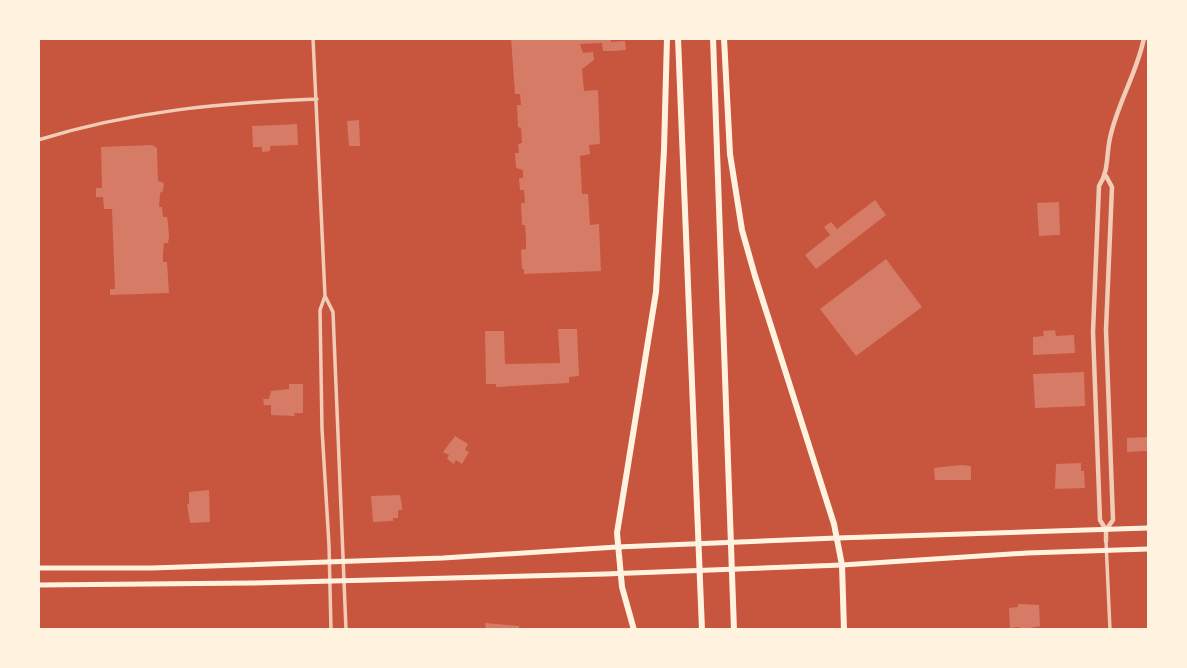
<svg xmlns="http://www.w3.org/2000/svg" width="1187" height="668" viewBox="0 0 1187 668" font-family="'Titillium Web',sans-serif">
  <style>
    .building { fill: #d67c66 }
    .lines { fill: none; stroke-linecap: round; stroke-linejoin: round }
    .minor { stroke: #f1ccb7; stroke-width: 3.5 }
    .tertiary { stroke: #f1ccb7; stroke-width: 4.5 }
    .secondary { stroke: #fff3e0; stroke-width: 5 }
    .primary { stroke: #fff3e0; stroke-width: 5 }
    .motorway { stroke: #fff3e0; stroke-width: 6 }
  </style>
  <rect width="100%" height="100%" fill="#c8553d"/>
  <path class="building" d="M 511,38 L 611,38 L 611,42 L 625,41 L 626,50 L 614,51 L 603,51 L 602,43 L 580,44 L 583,53 L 593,52 L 594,60 L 582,69 L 584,91 L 598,90 L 600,144 L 589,145 L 590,154 L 580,156 L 582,194 L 588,194 L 590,225 L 599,224 L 601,271 L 524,274 L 524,269 L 522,269 L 521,250 L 526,249 L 526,239 L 525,225 L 522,225 L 521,203 L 525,203 L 524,190 L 520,190 L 519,178 L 523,178 L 523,170 L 516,168 L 515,153 L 519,153 L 518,144 L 522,143 L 521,128 L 518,127 L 517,105 L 521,105 L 520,94 L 515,94 Z
    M 359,120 L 360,146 L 349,146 L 347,121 Z
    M 297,124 L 298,145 L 270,146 L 270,151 L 262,152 L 262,147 L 253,147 L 252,126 Z
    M 152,145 L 157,148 L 158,181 L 164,183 L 163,191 L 160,193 L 159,207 L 162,207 L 163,217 L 167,217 L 168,223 L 169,237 L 168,243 L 164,243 L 163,254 L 163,262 L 167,262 L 169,293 L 110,295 L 110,289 L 115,289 L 112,209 L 104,209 L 103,197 L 96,197 L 96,188 L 102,188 L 101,147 Z
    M 875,200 L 886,215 L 816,269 L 805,255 L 830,235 L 824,227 L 831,222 L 837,229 Z
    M 1059,202 L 1060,235 L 1039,236 L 1037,203 Z
    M 886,259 L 922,307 L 856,356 L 820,309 Z
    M 558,329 L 577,329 L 579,376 L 569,377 L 569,383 L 496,387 L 496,384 L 486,384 L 485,331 L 504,331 L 505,364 L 560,363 Z
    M 1055,330 L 1056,336 L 1074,335 L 1075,353 L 1033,355 L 1033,337 L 1044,336 L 1043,331 Z
    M 1084,372 L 1085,406 L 1035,408 L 1033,374 Z
    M 289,384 L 303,384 L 303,413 L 294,413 L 295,416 L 271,415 L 271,405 L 264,405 L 263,399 L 269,399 L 271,391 L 289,389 Z
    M 455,436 L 468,444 L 465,450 L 469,452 L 462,464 L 456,460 L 454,464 L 447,459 L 449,455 L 443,452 Z
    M 1148,437 L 1148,451 L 1127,452 L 1127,438 Z
    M 1081,463 L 1081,471 L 1084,471 L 1085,488 L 1055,489 L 1056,464 Z
    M 961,465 L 971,466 L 971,480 L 935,480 L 934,468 Z
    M 209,490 L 210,522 L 190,523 L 187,504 L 189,504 L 189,492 Z
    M 400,495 L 402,506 L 402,510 L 398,510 L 398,518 L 393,518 L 393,521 L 373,522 L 371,496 Z
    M 1018,604 L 1039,605 L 1040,626 L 1020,630 L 1019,627 L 1010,628 L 1009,608 L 1018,607 Z
    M 485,623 L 519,626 L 519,629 L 486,629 Z"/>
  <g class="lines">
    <path class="minor" d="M 313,38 L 325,296 L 333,312 L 346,630
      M 38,140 C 131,111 220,103 317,99
      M 325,296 L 320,310 L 322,429 L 329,545 L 331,630
      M 1106,541 L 1110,630"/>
    <path class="tertiary" d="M 1106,176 L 1112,187 L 1106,330 L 1113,520 L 1106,530
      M 1106,541 L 1106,530 L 1100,520 L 1093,332 L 1099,186 C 1109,171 1106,156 1110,138 C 1117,104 1137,73 1144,38"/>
    <path class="secondary" d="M 837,538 L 1148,528
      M 842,565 L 1027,553 L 1148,549"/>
    <path class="primary" d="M 38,568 L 152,568 L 443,558 L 617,547 L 837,538
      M 38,585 L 253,583 L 605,574 L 842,565"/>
    <path class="motorway" d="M 678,38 L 702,630
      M 713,38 L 734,630
      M 724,38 L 730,154 L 742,230 L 755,276 L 834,524 L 842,565 L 844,630
      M 634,630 L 622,587 L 617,533 L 656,292 L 664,150 L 667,38"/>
  </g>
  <rect width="1187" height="668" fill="none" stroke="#fff3e0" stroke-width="80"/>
</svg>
